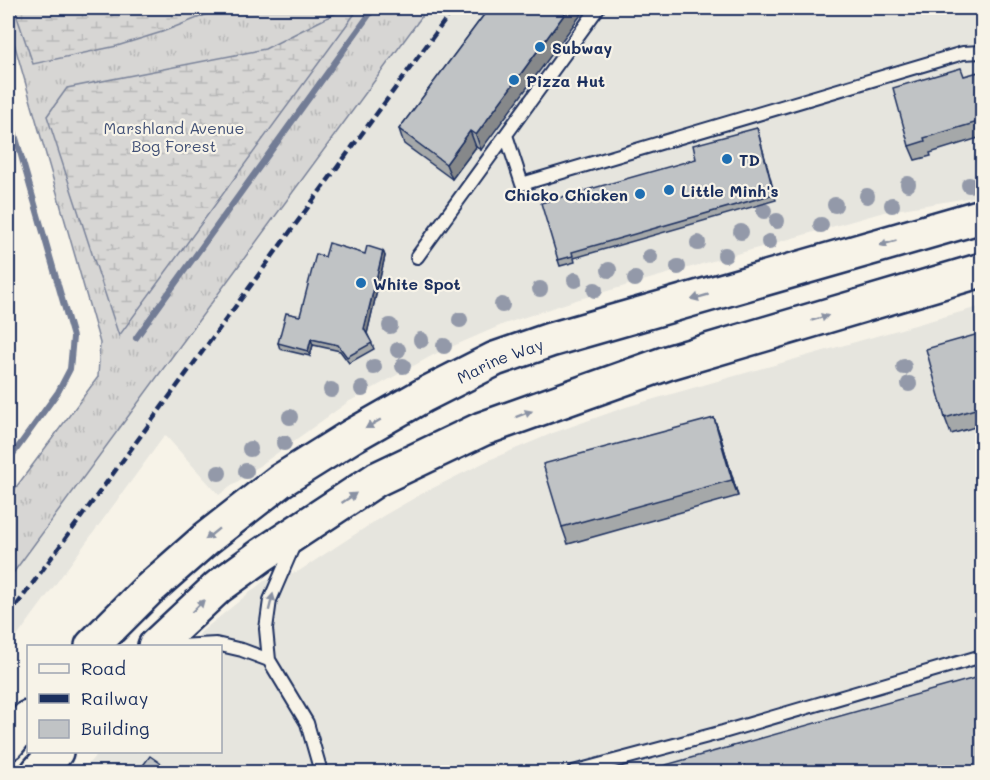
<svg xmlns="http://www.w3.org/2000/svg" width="990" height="780" viewBox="0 0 990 780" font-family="Mali,sans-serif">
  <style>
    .built { fill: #e6e5de }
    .grass { fill: url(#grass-tufts); stroke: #798299; stroke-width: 1.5 }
    .wetland { fill: url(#wetland-marsh); stroke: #798299; stroke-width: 1.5 }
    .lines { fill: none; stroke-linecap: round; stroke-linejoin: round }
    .stream { stroke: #727c95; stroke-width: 6 }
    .service-casing { stroke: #1b2f5e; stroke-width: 16 }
    .primary-casing { stroke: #1b2f5e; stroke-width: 38 }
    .service { stroke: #f7f3e8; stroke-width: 12 }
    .primary { stroke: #f7f3e8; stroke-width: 33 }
    .rail { stroke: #1b2f5e; stroke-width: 4.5; stroke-dasharray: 9 4.5; stroke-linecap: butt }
    .tree { fill: #9399a9 }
    .wall { fill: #a5a8a9; stroke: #1b2f5e; stroke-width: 1.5 }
    .shaded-wall { fill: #86888a; stroke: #1b2f5e; stroke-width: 1.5 }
    .building { fill: #c0c3c5; stroke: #1b2f5e; stroke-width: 1.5 }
    .oneway { fill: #8991a3 }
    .poi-dot { fill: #1f6fb2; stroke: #f7f3e8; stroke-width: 2 }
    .labels { text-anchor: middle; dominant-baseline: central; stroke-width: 4.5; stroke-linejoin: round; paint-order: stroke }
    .poi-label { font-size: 16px; font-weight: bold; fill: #1b2f5e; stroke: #f7f3e8; text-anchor: start }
    .park-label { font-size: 16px; fill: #415076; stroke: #f7f3e8 }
    .street-label { font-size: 16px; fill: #1b2f5e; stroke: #f7f3e8 }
  </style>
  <defs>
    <pattern id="grass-tufts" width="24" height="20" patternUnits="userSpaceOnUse" patternTransform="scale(1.5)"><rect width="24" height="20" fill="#d7d6d4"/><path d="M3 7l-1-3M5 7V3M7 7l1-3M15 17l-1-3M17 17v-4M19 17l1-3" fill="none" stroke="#b8b8b8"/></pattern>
    <pattern id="wetland-marsh" width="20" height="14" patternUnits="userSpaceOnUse" patternTransform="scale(1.5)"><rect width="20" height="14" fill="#d7d6d4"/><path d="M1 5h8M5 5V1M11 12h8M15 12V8" fill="none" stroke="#b8b8b8"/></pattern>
  </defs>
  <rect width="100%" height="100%" fill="#f7f3e8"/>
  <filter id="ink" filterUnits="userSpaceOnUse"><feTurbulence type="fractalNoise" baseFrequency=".0167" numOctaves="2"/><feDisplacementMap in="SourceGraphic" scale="12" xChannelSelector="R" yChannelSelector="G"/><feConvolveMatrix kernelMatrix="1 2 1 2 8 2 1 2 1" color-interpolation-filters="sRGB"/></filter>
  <g filter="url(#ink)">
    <path class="built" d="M 428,8 L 982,8 L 982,194 L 974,197 L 884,212 L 576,300 L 504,324 L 435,354 L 348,402 L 219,495 L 165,435 L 8,649 L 8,580 Z
      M 982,306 L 982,772 L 81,772 L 99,752 L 220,752 L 220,646 L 193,646 L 201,632 L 264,581 L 299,571 L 383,516 L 425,492 L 489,460 L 553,433 L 626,407 Z"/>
    <path class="grass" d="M 8,8 L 428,8 L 8,580 L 8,498 L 98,377 L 100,343 L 8,22 Z"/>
    <path class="wetland" d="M 14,8 L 223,8 L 162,32 L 117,46 L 33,64 Z
      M 346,8 L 359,8 L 119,336 L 47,116 L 67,88 L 265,49 Z"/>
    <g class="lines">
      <path class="stream" d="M 8,110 L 73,337 L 70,369 L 58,392 L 8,461
        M 136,338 L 374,8"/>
      <g class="service-casing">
        <path id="service" d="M 506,135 L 522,184 L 963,53 L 982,52
          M 417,257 L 598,8
          M 295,542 L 270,600 L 266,629 L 269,660 L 307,723 L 321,772
          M 179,646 L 216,644 L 242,650 L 269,660
          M 573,772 L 723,732 L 982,656"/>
      </g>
      <g class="primary-casing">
        <g id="primary">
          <path id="s1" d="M 92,646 L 147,591 L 207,538 L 280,481 L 352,436 L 424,395 L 495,359 L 550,340 L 982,216"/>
          <path d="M 155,646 L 218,587 L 262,555 L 377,479 L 482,429 L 667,363 L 982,270"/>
          <path d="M 8,743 L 28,718"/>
          <path d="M 38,772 L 56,752"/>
        </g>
      </g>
      <use href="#service" class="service"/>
      <use href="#primary" class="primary"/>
      <path class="rail" d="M 8,617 L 454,8"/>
    </g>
    <g class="tree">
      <circle cx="908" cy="184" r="8"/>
      <circle cx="969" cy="185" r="8"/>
      <circle cx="867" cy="196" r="8"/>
      <circle cx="835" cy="205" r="8"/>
      <circle cx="892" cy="205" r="8"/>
      <circle cx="764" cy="211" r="8"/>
      <circle cx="777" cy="221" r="8"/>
      <circle cx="821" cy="225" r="8"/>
      <circle cx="741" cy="232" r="8"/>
      <circle cx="769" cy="242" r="8"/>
      <circle cx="698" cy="243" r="8"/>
      <circle cx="725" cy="255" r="8"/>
      <circle cx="650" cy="257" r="8"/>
      <circle cx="678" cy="267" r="8"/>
      <circle cx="609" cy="270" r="8"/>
      <circle cx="635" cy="279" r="8"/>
      <circle cx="575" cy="280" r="8"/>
      <circle cx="540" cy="289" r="8"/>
      <circle cx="595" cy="290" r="8"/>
      <circle cx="502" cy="305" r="8"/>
      <circle cx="460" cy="320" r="8"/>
      <circle cx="390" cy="326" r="8"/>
      <circle cx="421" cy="340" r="8"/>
      <circle cx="444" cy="346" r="8"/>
      <circle cx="398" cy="350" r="8"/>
      <circle cx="403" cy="366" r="8"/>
      <circle cx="374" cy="367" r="8"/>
      <circle cx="904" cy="367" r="8"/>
      <circle cx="909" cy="384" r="8"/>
      <circle cx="362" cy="389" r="8"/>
      <circle cx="331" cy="390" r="8"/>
      <circle cx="290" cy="417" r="8"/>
      <circle cx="284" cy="443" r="8"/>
      <circle cx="250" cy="449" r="8"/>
      <circle cx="246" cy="471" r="8"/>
      <circle cx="219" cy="473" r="8"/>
    </g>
    <path class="wall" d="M 489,8 L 481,150 L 476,147 L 452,179 L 404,144 L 399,129 Z
      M 982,73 L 982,137 L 930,153 L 931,156 L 915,160 L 909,146 L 964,76 Z
      M 757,128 L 776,200 L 574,258 L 575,262 L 560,266 L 558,260 L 696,159 Z
      M 383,251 L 385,256 L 367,333 L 374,349 L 349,363 L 340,351 L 313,345 L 310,356 L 280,349 L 278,343 L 300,316 L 325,257 L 365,254 Z
      M 982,333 L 982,425 L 951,434 L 945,418 Z
      M 714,418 L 720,435 L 738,496 L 568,544 L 562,527 Z"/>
    <path class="shaded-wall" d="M 569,8 L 586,8 L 481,150 L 476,135 Z
      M 470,131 L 476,147 L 452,179 L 446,164 Z
      M 383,251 L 385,256 L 367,334 L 364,329 Z
      M 311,339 L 313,345 L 310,356 L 308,351 Z
      M 714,418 L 720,435 L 738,496 L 732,480 Z"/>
    <path class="building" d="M 489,8 L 569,8 L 476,135 L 470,131 L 446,164 L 399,129 Z
      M 961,68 L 964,76 L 982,71 L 982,115 L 976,117 L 978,122 L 924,138 L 925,141 L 909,146 L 893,88 Z
      M 757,128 L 774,194 L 572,252 L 573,256 L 558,260 L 541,203 L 696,159 L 693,145 Z
      M 329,243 L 365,254 L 367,246 L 383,251 L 364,329 L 372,343 L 347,357 L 338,345 L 311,339 L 308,351 L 278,343 L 286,313 L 300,316 L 316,254 L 325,257 Z
      M 982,333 L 982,407 L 945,418 L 926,349 Z
      M 714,418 L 732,480 L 562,527 L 543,464 Z
      M 982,676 L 982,772 L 641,772 Z
      M 150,756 L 173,772 L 138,772 Z"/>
    <defs><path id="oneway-solid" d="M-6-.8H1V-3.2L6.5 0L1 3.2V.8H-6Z" transform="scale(1.5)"/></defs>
    <g class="oneway">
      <use href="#oneway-solid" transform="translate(888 243) rotate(164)"/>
      <use href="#oneway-solid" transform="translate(700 297) rotate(164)"/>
      <use href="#oneway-solid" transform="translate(820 318) rotate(-17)"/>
      <use href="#oneway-solid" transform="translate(524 414) rotate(-20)"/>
      <use href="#oneway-solid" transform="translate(373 424) rotate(150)"/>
      <use href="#oneway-solid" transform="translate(349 498) rotate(-34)"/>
      <use href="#oneway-solid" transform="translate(212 534) rotate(141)"/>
      <use href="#oneway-solid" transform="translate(271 602) rotate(-76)"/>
      <use href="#oneway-solid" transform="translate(198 606) rotate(-44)"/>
    </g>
  </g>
  <g class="poi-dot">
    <circle cx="540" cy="47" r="6"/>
    <circle cx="514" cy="80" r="6"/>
    <circle cx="727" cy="159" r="6"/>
    <circle cx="669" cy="190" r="6"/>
    <circle cx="640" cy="194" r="6"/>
    <circle cx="361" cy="283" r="6"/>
  </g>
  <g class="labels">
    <g class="poi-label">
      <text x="552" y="47">Subway</text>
      <text x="526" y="80">Pizza Hut</text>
      <text x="739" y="159">TD</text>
      <text x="681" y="190">Little Minh's</text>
      <text x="628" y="194" text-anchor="end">Chicko Chicken</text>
      <text x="373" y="283">White Spot</text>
    </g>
    <g class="park-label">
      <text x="174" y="127">Marshland Avenue<tspan x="174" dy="18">Bog Forest</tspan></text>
    </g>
    <g class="street-label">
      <text stroke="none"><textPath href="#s1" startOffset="502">Marine Way</textPath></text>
    </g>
  </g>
  <rect width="990" height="780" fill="none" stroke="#f7f3e8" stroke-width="30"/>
  <rect x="15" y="15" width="960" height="750" fill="none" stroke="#1b2f5e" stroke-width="2" filter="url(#ink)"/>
  <rect x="27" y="645" width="195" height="108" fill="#f7f3e8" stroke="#9fa5b1" stroke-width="1.5"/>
  <rect x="39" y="664" width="30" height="9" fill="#f7f3e8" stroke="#9fa5b1" stroke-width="1.5"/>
  <text x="81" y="675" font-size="18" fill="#1b2f5e">Road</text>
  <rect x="39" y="694" width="30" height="9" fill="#1b2f5e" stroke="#9fa5b1" stroke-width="1.5"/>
  <text x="81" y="705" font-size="18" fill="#1b2f5e">Railway</text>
  <rect x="39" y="720" width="30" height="18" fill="#c0c3c5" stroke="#9fa5b1" stroke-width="1.5"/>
  <text x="81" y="735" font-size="18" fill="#1b2f5e">Building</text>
</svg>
